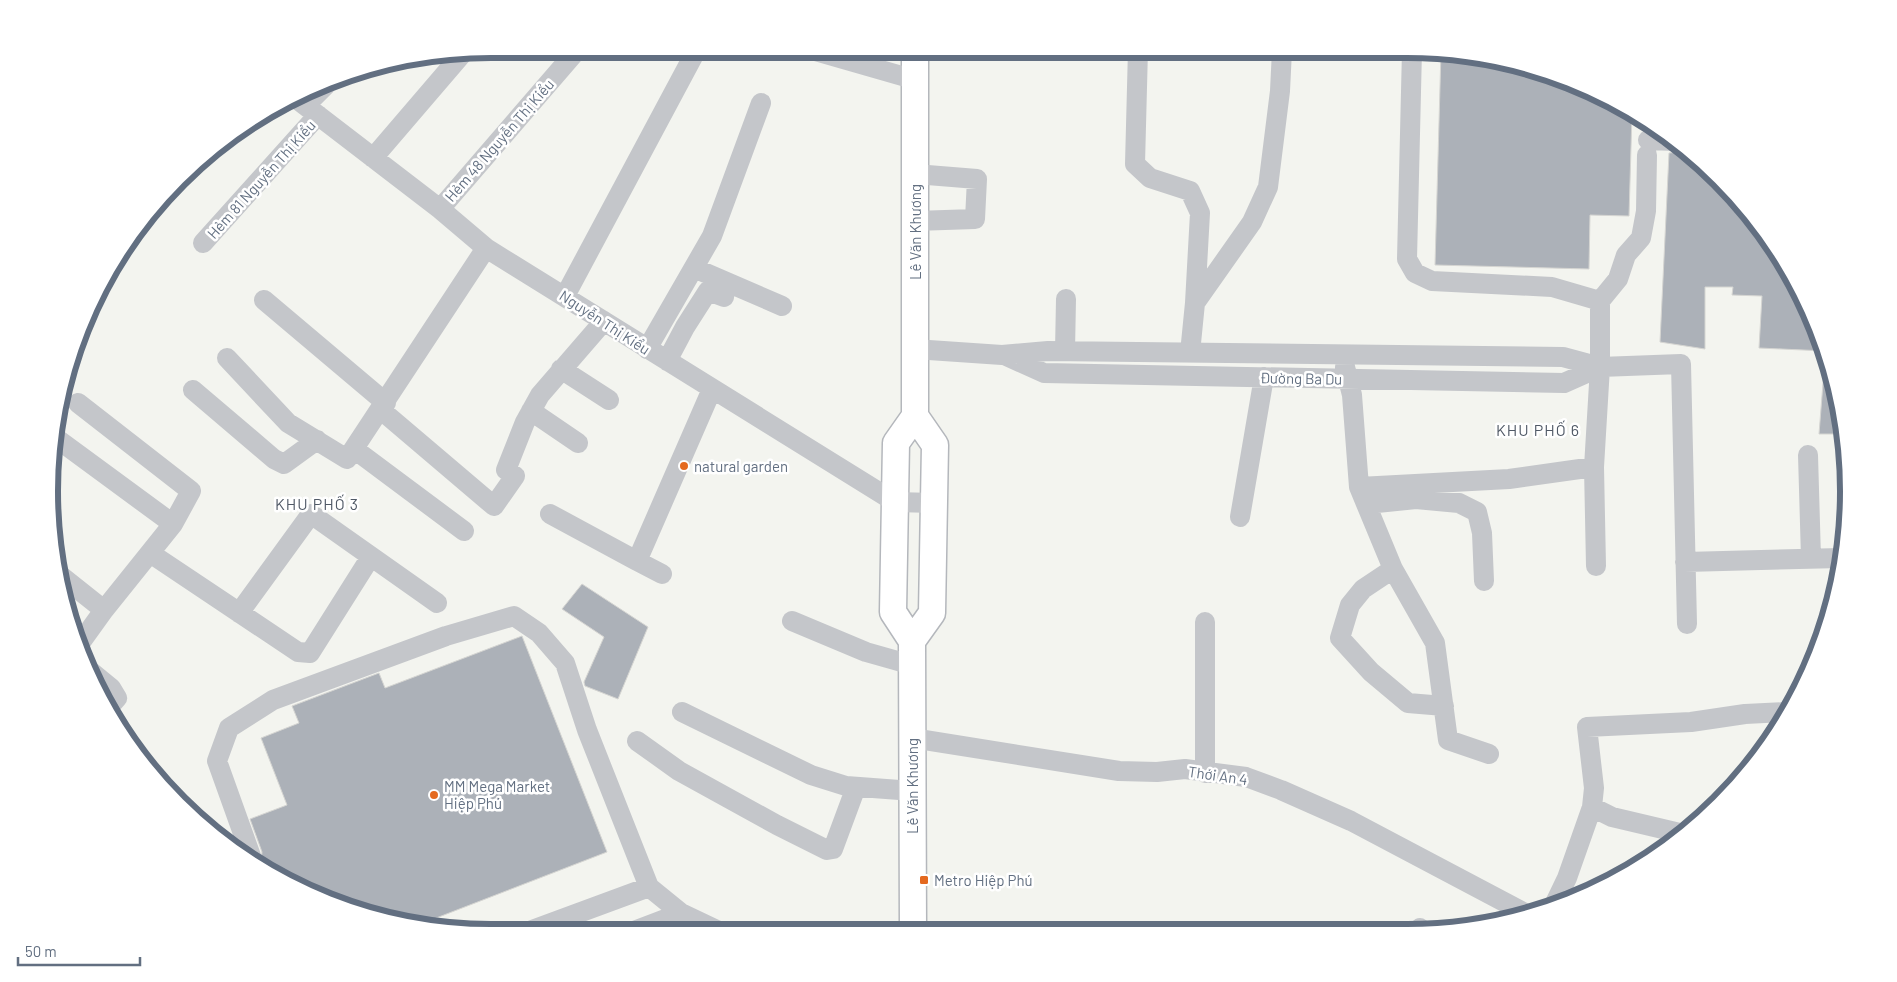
<svg xmlns="http://www.w3.org/2000/svg" width="1897" height="982" viewBox="0 0 1897 982" font-family="Barlow,sans-serif">
  <style>
    .building { fill: #acb1b8; stroke: #d5d5d2 }
    .lines { fill: none; stroke-linecap: round; stroke-linejoin: round }
    .major-casing { stroke: #b4b7bc; stroke-width: 29 }
    .minor { stroke: #c4c6ca; stroke-width: 20 }
    .major { stroke: #fff; stroke-width: 26 }
    .poi-dot { fill: #e4691f; stroke: #fff; stroke-width: 2 }
    .labels { text-anchor: middle; dominant-baseline: central; stroke-width: 5; stroke-linejoin: round; paint-order: stroke }
    .street-label { font-size: 15px; fill: #626f81; stroke: #fff }
    .poi-label { font-size: 15px; fill: #626f81; stroke: #fff; text-anchor: start }
    .neighbourhood-label { font-size: 16px; letter-spacing: 1px; fill: #505966; stroke: #fff }
    .rim { fill: none; stroke: #626f81; stroke-width: 6 }
  </style>
  <rect width="100%" height="100%" fill="#f3f4ef"/>
  <path class="building" d="M 1441,51 L 1520,64 L 1601,94 L 1632,113 L 1629,216 L 1590,215 L 1589,269 L 1435,265 Z
    M 1684,149 L 1738,199 L 1789,270 L 1825,351 L 1759,348 L 1762,296 L 1732,295 L 1733,287 L 1705,287 L 1705,349 L 1660,342 L 1669,153 L 1681,152 Z
    M 1825,358 L 1827,358 L 1843,425 L 1835,425 L 1835,434 L 1819,434 Z
    M 582,584 L 648,627 L 618,699 L 585,686 L 584,682 L 604,637 L 562,609 Z
    M 522,636 L 607,852 L 418,925 L 377,918 L 296,888 L 261,863 L 262,852 L 250,819 L 287,805 L 261,738 L 299,723 L 292,706 L 379,673 L 385,688 Z"/>
  <g class="lines">
    <g class="major-casing">
      <path id="major" d="M 912,641 L 932,613 L 935,445 L 915,416 L 915,49
        M 913,931 L 912,641 L 893,612 L 896,443 L 915,416"/>
    </g>
    <path class="minor" d="M 808,49 L 916,80
      M 1138,49 L 1135,164 L 1150,178 L 1190,191 L 1200,213 L 1195,303 L 1190,353
      M 298,100 L 440,209 L 486,248 L 895,502 L 934,503
      M 306,105 L 326,85
      M 1648,140 L 1676,141
      M 373,158 L 463,53
      M 440,209 L 578,49
      M 915,221 L 975,219 L 977,179 L 915,174
      M 203,243 L 318,115
      M 694,268 L 782,306
      M 565,296 L 697,49
      M 264,300 L 386,403
      M 1600,301 L 1618,279 L 1626,255 L 1641,238 L 1646,211 L 1647,155
      M 1195,303 L 1252,222 L 1268,187 L 1280,91 L 1282,50
      M 647,349 L 712,236 L 761,103
      M 914,349 L 1002,355 L 1048,351 L 1563,357 L 1600,367 L 1681,364 L 1687,624
      M 1065,351 L 1066,299
      M 1004,355 L 1044,373 L 1564,383 L 1600,367
      M 227,358 L 288,423 L 347,459 L 486,248
      M 667,361 L 685,327 L 708,291 L 724,297
      M 1345,367 L 1352,395 L 1359,487 L 1393,569 L 1435,643 L 1448,740 L 1489,754
      M 561,369 L 609,400
      M 193,390 L 274,459 L 284,464 L 317,440
      M 78,403 L 191,491 L 173,524 L 104,610 L 81,642
      M 381,410 L 494,506 L 515,476 L 506,470 L 525,422 L 540,395 L 604,321
      M 531,411 L 578,443
      M 56,438 L 173,524
      M 354,449 L 464,531
      M 1808,455 L 1811,558
      M 1594,467 L 1596,566
      M 1359,487 L 1509,479 L 1594,467 L 1600,367 L 1600,301 L 1552,287 L 1432,281 L 1415,273 L 1407,259 L 1412,50
      M 1367,504 L 1416,499 L 1459,503 L 1477,512 L 1482,533 L 1484,581
      M 550,514 L 637,561 L 712,389
      M 1240,517 L 1264,377
      M 150,553 L 298,652 L 310,653 L 370,558
      M 637,561 L 662,574
      M 1685,562 L 1841,558
      M 1393,569 L 1363,589 L 1350,605 L 1340,638 L 1371,672 L 1408,703 L 1444,706
      M 60,575 L 104,610
      M 239,613 L 311,514 L 437,603
      M 792,621 L 866,652 L 912,665
      M 1205,622 L 1205,773
      M 89,670 L 111,688 L 117,698 L 109,707
      M 682,712 L 811,775 L 846,786 L 913,791
      M 912,738 L 1119,771 L 1157,772 L 1185,769 L 1246,777 L 1281,790 L 1351,821 L 1525,913
      M 637,741 L 679,771 L 777,825 L 827,850 L 833,849 L 856,787
      M 1592,807 L 1612,817 L 1684,834
      M 251,856 L 217,761 L 229,728 L 273,700 L 446,636 L 514,616 L 539,633 L 565,663 L 587,730 L 649,887 L 681,913 L 721,932
      M 1554,905 L 1567,878 L 1592,807 L 1594,788 L 1587,727 L 1691,722 L 1745,714 L 1786,712
      M 1420,928 L 1421,930
      M 527,932 L 649,887
      M 631,932 L 681,913"/>
    <use href="#major" class="major"/>
  </g>
  <g class="poi-dot">
    <circle cx="684" cy="466" r="5"/>
    <circle cx="434" cy="795" r="5"/>
    <rect x="919" y="875" width="10" height="10" rx="2.5"/>
  </g>
  <g class="labels">
    <g class="street-label">
      <text transform="translate(499 140) rotate(-49)">Hẻm 48 Nguyễn Thị Kiểu</text>
      <text transform="translate(261 179) rotate(-48)">Hẻm 81 Nguyễn Thị Kiểu</text>
      <text transform="translate(915 232) rotate(-90)">Lê Văn Khương</text>
      <text transform="translate(605 322) rotate(33)">Nguyễn Thị Kiểu</text>
      <text transform="translate(1301 378) rotate(1)">Đường Ba Du</text>
      <text transform="translate(1218 775) rotate(8)">Thới An 4</text>
      <text transform="translate(912 786) rotate(-90)">Lê Văn Khương</text>
    </g>
    <g class="poi-label">
      <text x="694" y="466">natural garden</text>
      <text x="444" y="786">MM Mega Market<tspan x="444" dy="17">Hiệp Phú</tspan></text>
      <text x="934" y="880">Metro Hiệp Phú</text>
    </g>
    <g class="neighbourhood-label">
      <text x="1538" y="429">KHU PHỐ 6</text>
      <text x="317" y="503">KHU PHỐ 3</text>
    </g>
  </g>
  <path d="M0 0H1897V982H0ZM491 58H1407A433 433 0 0 1 1840 491V491A433 433 0 0 1 1407 924H491A433 433 0 0 1 58 491V491A433 433 0 0 1 491 58Z" fill="#fff" fill-rule="evenodd"/>
  <path class="rim" d="M491 58H1407A433 433 0 0 1 1840 491V491A433 433 0 0 1 1407 924H491A433 433 0 0 1 58 491V491A433 433 0 0 1 491 58Z"/>
  <path d="M18 957v8h122v-8" fill="none" stroke="#626f81" stroke-width="2.5"/>
  <text x="25" y="957" font-size="15" fill="#626f81" stroke="#ffffff" stroke-width="4" paint-order="stroke">50 m</text>
</svg>
